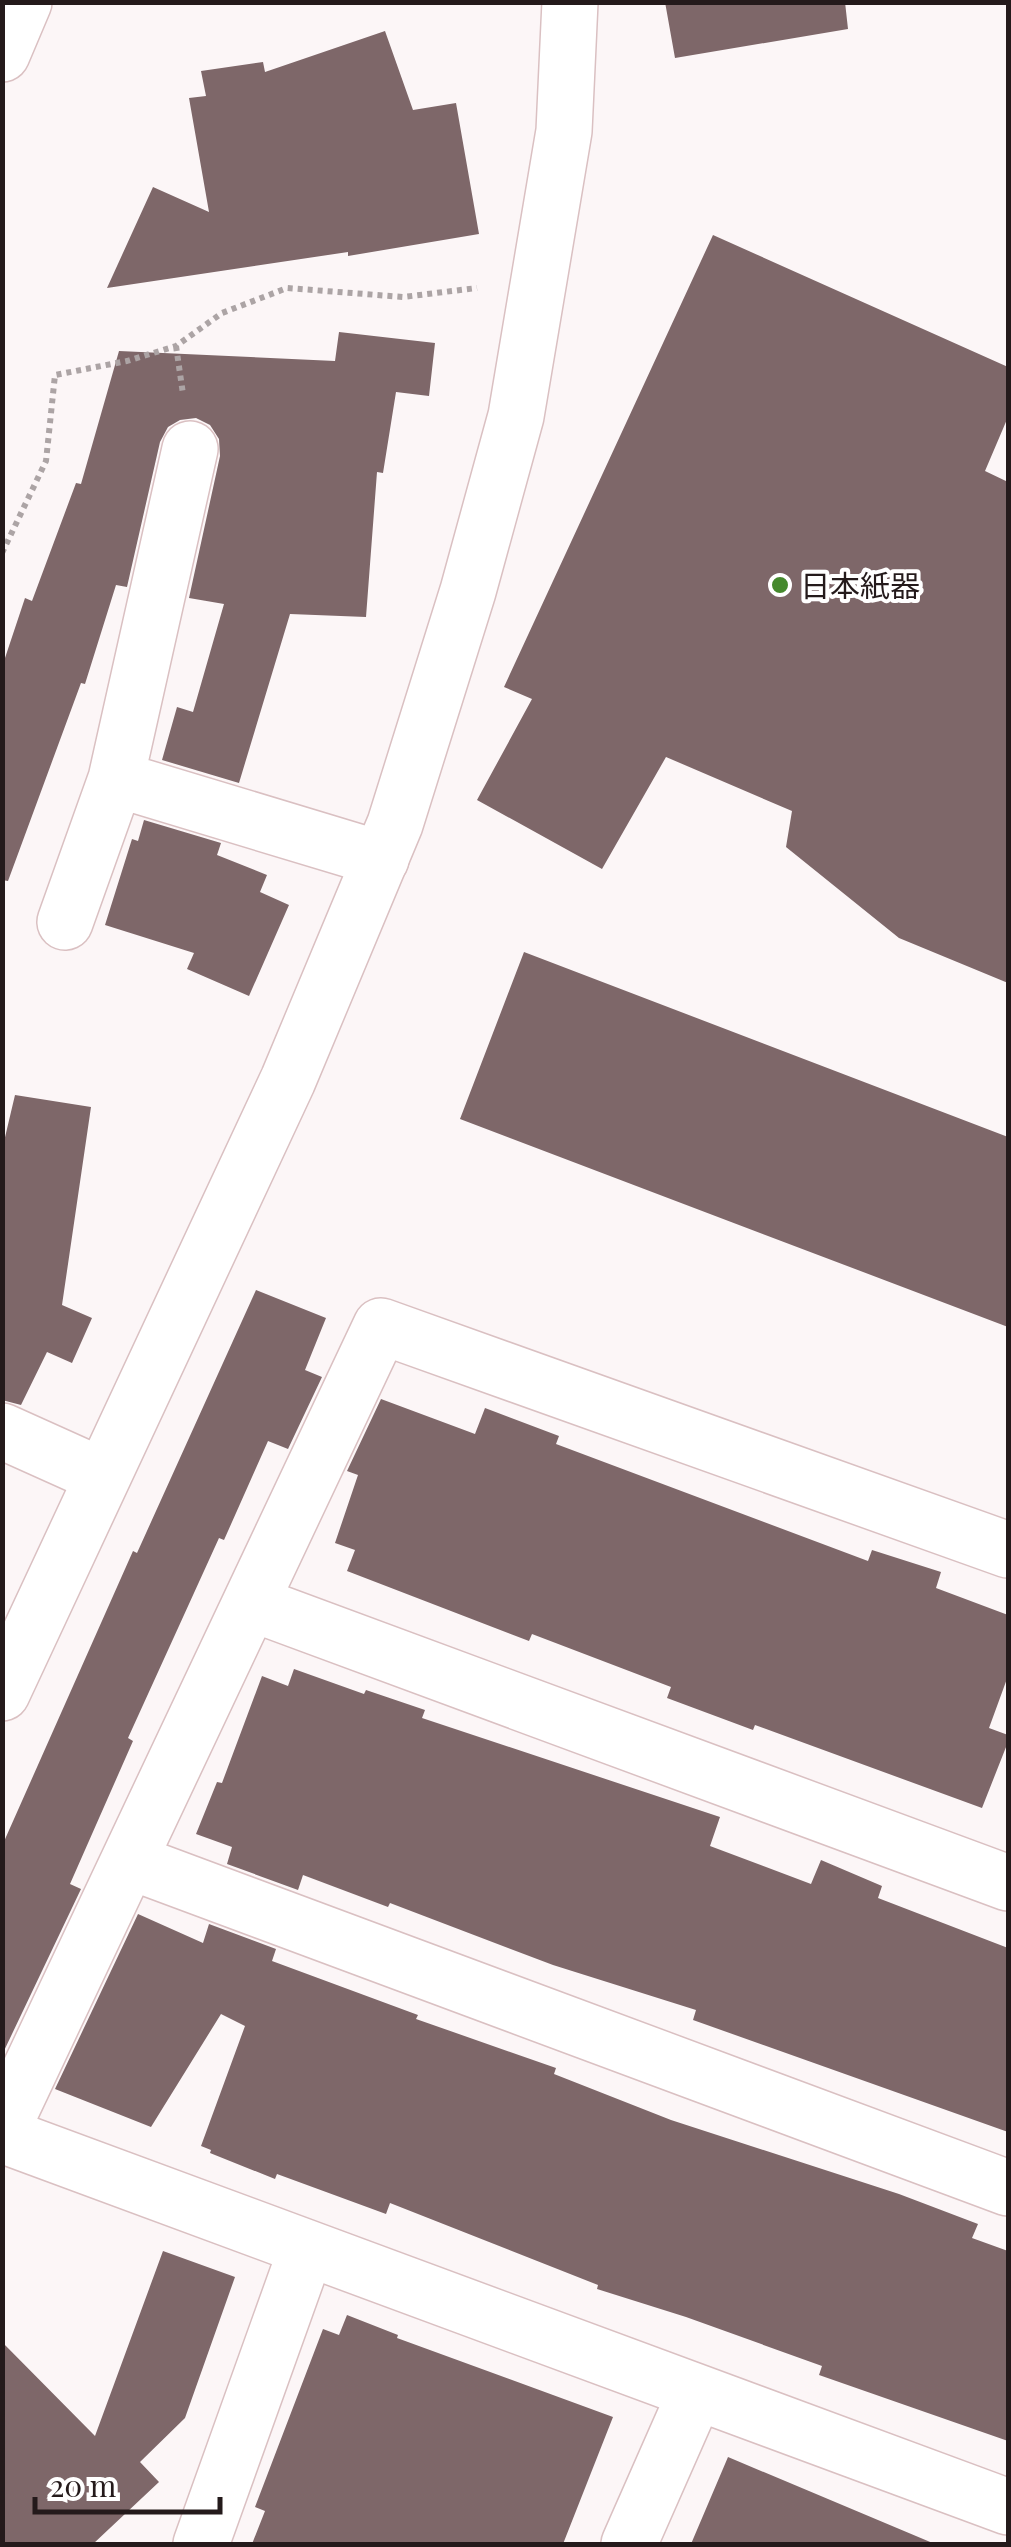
<svg xmlns="http://www.w3.org/2000/svg" width="1011" height="2547" viewBox="0 0 1011 2547" font-family="'Playfair Display','Noto Sans JP',serif">
  <style>
    .building { fill: #7e6769 }
    .lines { fill: none; stroke-linecap: round; stroke-linejoin: round }
    .minor-casing { stroke: #dac0c2; stroke-width: 58 }
    .tertiary-casing { stroke: #dac0c2; stroke-width: 58 }
    .path { stroke: #aca4a5; stroke-width: 6; stroke-dasharray: 5 5; stroke-linecap: butt }
    .minor { stroke: #fff; stroke-width: 55 }
    .tertiary { stroke: #fff; stroke-width: 55 }
    .poi-dot { fill: #45892d; stroke: #fff; stroke-width: 4 }
    .labels { text-anchor: middle; dominant-baseline: central; stroke-width: 8; stroke-linejoin: round; paint-order: stroke }
    .poi-label { font-size: 30px; fill: #241a1b; stroke: #fff; text-anchor: start }
  </style>
  <rect width="100%" height="100%" fill="#fcf6f7"/>
  <path class="building" d="M 665,2 L 845,2 L 848,29 L 675,58 Z
    M 385,31 L 413,110 L 456,103 L 479,234 L 348,256 L 348,252 L 107,288 L 153,187 L 209,212 L 189,98 L 206,96 L 201,71 L 263,62 L 265,72 Z
    M 713,235 L 1008,367 L 1008,417 L 985,471 L 1008,482 L 1008,983 L 899,938 L 786,847 L 792,811 L 666,757 L 602,869 L 477,800 L 532,699 L 504,687 Z
    M 339,332 L 435,343 L 429,396 L 396,392 L 383,473 L 377,472 L 366,617 L 290,614 L 239,783 L 162,760 L 177,707 L 193,712 L 224,604 L 189,598 L 220,456 L 219,439 L 210,425 L 196,418 L 180,420 L 168,427 L 160,442 L 127,587 L 116,585 L 85,684 L 81,683 L 8,881 L 2,880 L 2,667 L 25,598 L 32,601 L 76,483 L 81,484 L 119,351 L 335,361 Z
    M 144,820 L 221,843 L 217,855 L 267,875 L 260,892 L 289,905 L 249,996 L 187,969 L 194,953 L 105,925 L 132,839 L 138,841 Z
    M 524,952 L 1008,1137 L 1008,1327 L 460,1119 Z
    M 15,1095 L 91,1107 L 62,1305 L 92,1318 L 72,1363 L 47,1352 L 21,1405 L 2,1400 L 2,1150 Z
    M 256,1290 L 326,1318 L 305,1370 L 322,1377 L 288,1449 L 268,1441 L 224,1540 L 219,1538 L 128,1738 L 133,1741 L 70,1884 L 81,1889 L 2,2055 L 2,1846 L 133,1551 L 137,1553 Z
    M 381,1399 L 475,1434 L 485,1408 L 559,1436 L 556,1444 L 868,1561 L 872,1550 L 941,1572 L 936,1588 L 1008,1615 L 1008,1676 L 989,1728 L 1008,1735 L 1008,1742 L 982,1808 L 755,1725 L 753,1730 L 667,1698 L 671,1687 L 532,1634 L 529,1641 L 347,1571 L 355,1550 L 335,1543 L 358,1475 L 347,1471 Z
    M 294,1669 L 364,1694 L 366,1690 L 425,1710 L 422,1718 L 720,1817 L 710,1846 L 811,1884 L 821,1860 L 882,1886 L 878,1898 L 1008,1948 L 1008,2132 L 693,2020 L 696,2010 L 553,1965 L 390,1903 L 388,1907 L 303,1875 L 298,1890 L 227,1864 L 232,1847 L 196,1834 L 217,1782 L 222,1783 L 262,1676 L 288,1686 Z
    M 138,1914 L 203,1943 L 209,1924 L 276,1949 L 272,1961 L 418,2015 L 416,2019 L 556,2068 L 554,2074 L 671,2120 L 899,2194 L 978,2224 L 972,2238 L 1008,2251 L 1008,2441 L 819,2375 L 822,2366 L 686,2317 L 597,2289 L 598,2285 L 390,2203 L 386,2214 L 277,2174 L 275,2179 L 210,2153 L 211,2150 L 201,2146 L 245,2026 L 221,2014 L 151,2127 L 55,2089 Z
    M 163,2251 L 235,2277 L 185,2418 L 140,2462 L 159,2482 L 93,2544 L 2,2544 L 2,2342 L 95,2436 Z
    M 347,2315 L 398,2335 L 397,2338 L 613,2417 L 563,2544 L 252,2544 L 265,2511 L 255,2507 L 323,2329 L 339,2335 Z
    M 728,2457 L 935,2544 L 691,2544 Z"/>
  <g class="lines">
    <g class="minor-casing">
      <path id="minor" d="M 2,54 L 24,2
        M 116,779 L 381,859
        M 65,922 L 116,779 L 190,449
        M 2,1431 L 102,1476
        M 251,1603 L 1008,1883
        M 129,1861 L 1008,2188
        M 2,2129 L 381,1326 L 1008,1550
        M 2,2135 L 1008,2507
        M 201,2544 L 307,2248
        M 629,2544 L 696,2392"/>
    </g>
    <g class="tertiary-casing">
      <path id="tertiary" d="M 2,1693 L 288,1080 L 395,824 L 468,591 L 516,416 L 564,131 L 570,2"/>
    </g>
    <path class="path" d="M 176,346 L 183,394
      M 2,553 L 46,461 L 55,375 L 127,361 L 176,346 L 222,313 L 287,288 L 403,297 L 477,288"/>
    <use href="#minor" class="minor"/>
    <use href="#tertiary" class="tertiary"/>
  </g>
  <circle class="poi-dot" cx="780" cy="585" r="10"/>
  <g class="labels">
    <g class="poi-label">
      <text x="800" y="585">日本紙器</text>
    </g>
  </g>
  <rect width="1011" height="2547" fill="none" stroke="#241a1b" stroke-width="10"/>
  <path d="M35 2497v15h185v-15" fill="none" stroke="#241a1b" stroke-width="5"/>
  <text x="50" y="2497" font-size="30" fill="#241a1b" stroke="#ffffff" stroke-width="8" paint-order="stroke">20 m</text>
</svg>
